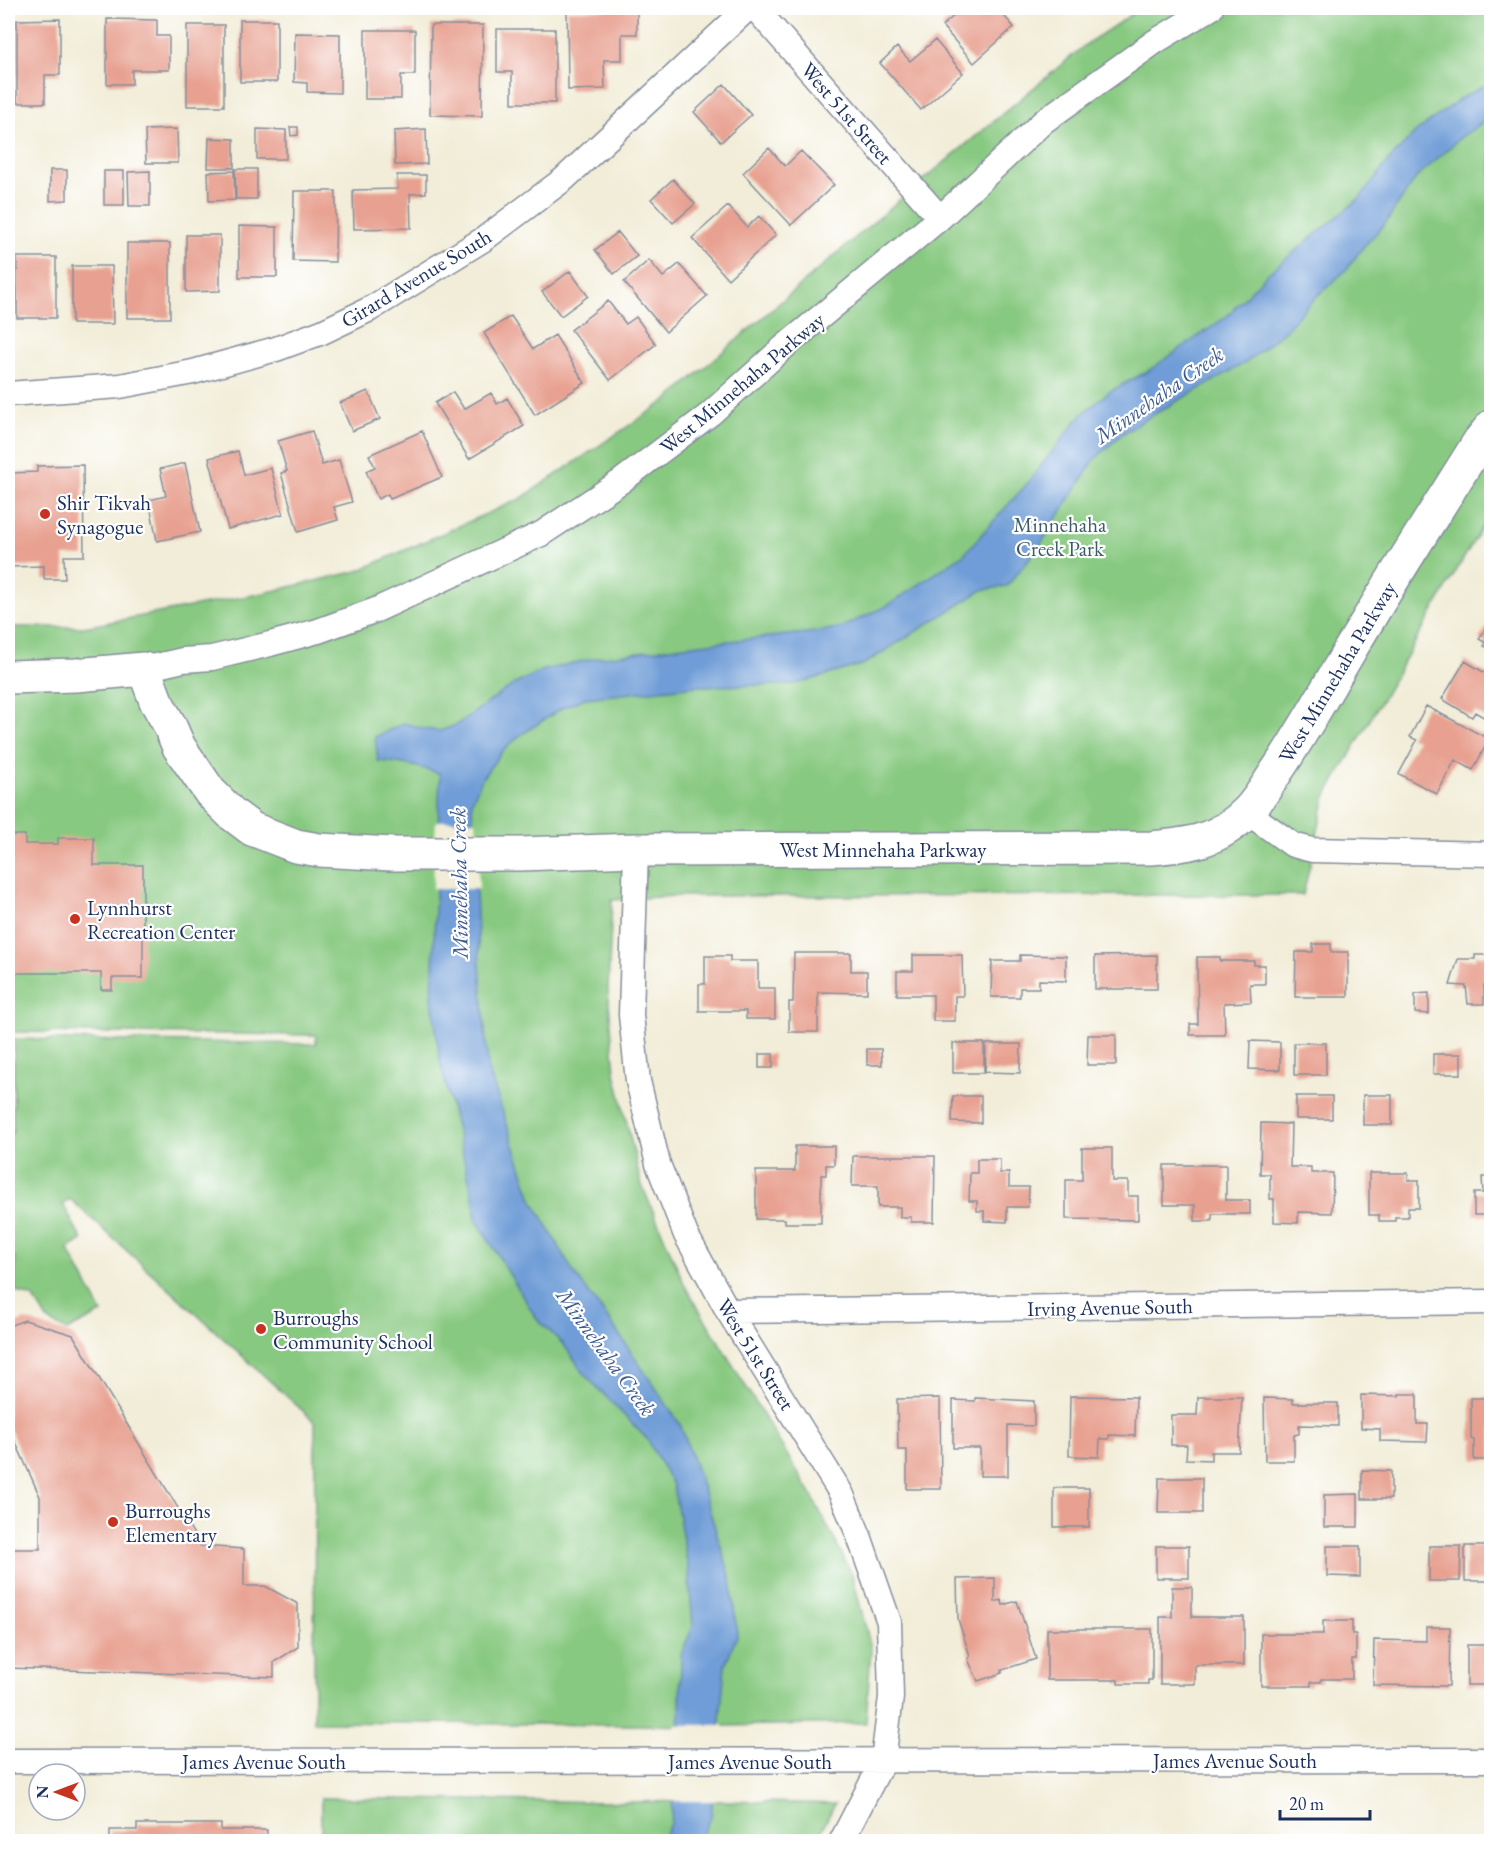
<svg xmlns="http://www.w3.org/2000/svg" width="1499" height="1849" viewBox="0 0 1499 1849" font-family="'EB Garamond',serif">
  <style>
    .green { fill: #88c981; stroke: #527c70; stroke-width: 1.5 }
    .water { fill: #6f9dd7; stroke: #45669a; stroke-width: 1.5 }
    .pier { fill: #f2edd8 }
    .building { fill: #e8a191 }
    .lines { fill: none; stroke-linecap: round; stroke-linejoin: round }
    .street-casing { stroke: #868e9b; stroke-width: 27 }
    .secondary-casing { stroke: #868e9b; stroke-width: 36 }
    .street { stroke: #fff; stroke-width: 24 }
    .secondary { stroke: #fff; stroke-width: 33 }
    .poi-dot { fill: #c8321e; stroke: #fff; stroke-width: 2 }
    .labels { text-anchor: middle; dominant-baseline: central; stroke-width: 4.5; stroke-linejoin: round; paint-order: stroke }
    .street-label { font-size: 21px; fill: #1b2f5e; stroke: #fff }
    .poi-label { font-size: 21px; fill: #1b2f5e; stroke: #fff; text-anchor: start }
    .park-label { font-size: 21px; fill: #3c5d68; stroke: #fff }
    .water-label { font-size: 22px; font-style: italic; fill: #3d5b8e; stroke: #fff }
  </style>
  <rect width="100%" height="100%" fill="#fff"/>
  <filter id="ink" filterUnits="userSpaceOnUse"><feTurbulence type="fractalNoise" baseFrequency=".0167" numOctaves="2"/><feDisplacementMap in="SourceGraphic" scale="12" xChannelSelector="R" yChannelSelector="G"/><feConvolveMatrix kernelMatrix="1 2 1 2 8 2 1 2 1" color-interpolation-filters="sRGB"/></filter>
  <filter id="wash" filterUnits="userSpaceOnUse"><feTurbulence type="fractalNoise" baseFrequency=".008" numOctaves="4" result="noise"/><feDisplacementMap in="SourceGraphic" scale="24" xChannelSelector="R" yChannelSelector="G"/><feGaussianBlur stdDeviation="1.35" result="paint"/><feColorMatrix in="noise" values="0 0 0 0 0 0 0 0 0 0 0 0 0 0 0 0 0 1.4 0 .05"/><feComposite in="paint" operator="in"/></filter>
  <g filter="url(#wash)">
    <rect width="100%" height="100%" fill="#f2edd8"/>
    <path class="green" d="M 1141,8 L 1491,8 L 1491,511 L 1326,796 L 1303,895 L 674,896 L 612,900 L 608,990 L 615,1073 L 641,1183 L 686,1288 L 811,1494 L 852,1574 L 871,1648 L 866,1723 L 727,1726 L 314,1722 L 315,1422 L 70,1199 L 63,1204 L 82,1240 L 68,1249 L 102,1313 L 67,1331 L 47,1320 L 34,1298 L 15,1291 L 15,1258 L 8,1257 L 8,1136 L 13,1131 L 14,1039 L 316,1044 L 316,1035 L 8,1032 L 8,627 L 84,627 L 264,593 L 358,571 L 520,499 L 667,400 L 891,207 L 1085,45 Z
      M 321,1798 L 616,1802 L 727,1801 L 835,1804 L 816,1841 L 321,1842 Z"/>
    <path class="water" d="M 1491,82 L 1491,117 L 1461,137 L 1416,178 L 1384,225 L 1364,246 L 1345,271 L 1315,298 L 1285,330 L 1247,362 L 1151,416 L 1122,434 L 1095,459 L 1040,545 L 1007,586 L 982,590 L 864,664 L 800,683 L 784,685 L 697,686 L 585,698 L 562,708 L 519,736 L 501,753 L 483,777 L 472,801 L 478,938 L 488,1068 L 532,1199 L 574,1273 L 610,1321 L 680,1424 L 699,1477 L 731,1579 L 737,1636 L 725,1665 L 711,1817 L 699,1841 L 661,1841 L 671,1823 L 680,1714 L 681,1655 L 693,1626 L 688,1567 L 673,1485 L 647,1439 L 586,1376 L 564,1345 L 536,1318 L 476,1219 L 473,1196 L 440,1061 L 432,998 L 440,774 C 419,766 400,762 378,761 L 375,737 L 404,723 L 424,729 L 440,731 L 456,725 L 513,685 L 544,670 L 596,658 L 691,645 L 816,632 L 842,627 L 887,606 L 964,554 L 1025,486 L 1081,415 L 1109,392 L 1148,371 L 1226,317 L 1266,275 L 1360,198 L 1389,160 L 1416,132 L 1460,99 Z"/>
    <path class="pier" d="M 436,821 L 476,821 L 479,889 L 433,889 Z
      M 676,1725 L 723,1725 L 716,1801 L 670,1801 Z"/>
    <g id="blocks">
      <path class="building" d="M 963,8 L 997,8 L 1014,27 L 974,63 L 942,26 Z
        M 637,9 L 637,34 L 622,34 L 622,60 L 604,60 L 605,89 L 568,90 L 567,10 Z
        M 60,19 L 60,75 L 45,75 L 45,103 L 17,103 L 17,20 Z
        M 107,19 L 157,20 L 157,36 L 169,36 L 169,70 L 132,70 L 132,84 L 107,84 Z
        M 240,20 L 277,20 L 277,82 L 240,82 Z
        M 187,25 L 224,25 L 224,106 L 187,106 Z
        M 431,25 L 483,25 L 482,116 L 430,115 Z
        M 497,29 L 555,29 L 555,103 L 512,103 L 512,72 L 497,72 Z
        M 365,30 L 415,30 L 415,75 L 401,75 L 401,99 L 365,99 Z
        M 295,33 L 340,34 L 340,93 L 307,92 L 307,83 L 294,82 Z
        M 935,40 L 963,73 L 921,110 L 880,63 L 897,47 L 910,61 Z
        M 724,84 L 751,115 L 721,142 L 694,112 Z
        M 290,127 L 298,127 L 298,135 L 291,136 Z
        M 177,129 L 178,163 L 146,163 L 145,130 Z
        M 257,129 L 286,130 L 286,159 L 257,159 Z
        M 426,129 L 427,164 L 395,165 L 394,131 Z
        M 209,138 L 234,139 L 234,168 L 208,168 Z
        M 769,148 L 785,166 L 801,151 L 834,185 L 791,225 L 743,173 Z
        M 235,169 L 257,169 L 257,199 L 236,199 Z
        M 8,170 L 12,170 L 13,212 L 8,212 Z
        M 50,170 L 67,170 L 67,200 L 50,201 Z
        M 104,171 L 124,171 L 124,205 L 104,205 Z
        M 150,171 L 150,206 L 129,206 L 128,172 Z
        M 234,171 L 235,200 L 209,201 L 208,172 Z
        M 397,175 L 426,175 L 426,193 L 410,194 L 411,228 L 354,229 L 353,190 L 398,189 Z
        M 673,179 L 695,204 L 673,223 L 651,199 Z
        M 294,191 L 336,191 L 335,262 L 293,261 Z
        M 728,206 L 747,227 L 759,216 L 776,235 L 728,279 L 692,238 Z
        M 239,226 L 277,227 L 277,277 L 239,277 Z
        M 618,232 L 637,256 L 614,274 L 595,250 Z
        M 186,235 L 220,235 L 220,291 L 186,292 Z
        M 127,243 L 170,243 L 170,318 L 127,318 Z
        M 17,257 L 56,257 L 56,318 L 17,318 Z
        M 649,260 L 663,277 L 679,264 L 707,296 L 666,332 L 624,282 Z
        M 72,266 L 112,266 L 113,324 L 72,324 Z
        M 570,271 L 588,296 L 561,316 L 542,292 Z
        M 608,301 L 626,324 L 636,317 L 656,344 L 610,380 L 571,330 Z
        M 511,316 L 533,349 L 555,335 L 585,383 L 535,415 L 484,333 Z
        M 368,391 L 380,419 L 352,431 L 340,403 Z
        M 453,392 L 464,409 L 491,393 L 497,404 L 507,398 L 524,426 L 469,459 L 435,403 Z
        M 312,431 L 322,465 L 339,460 L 352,502 L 334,507 L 338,520 L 298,532 L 281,473 L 287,471 L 278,441 Z
        M 422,431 L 442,477 L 390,499 L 388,494 L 378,499 L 366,471 L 375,467 L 369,455 Z
        M 238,451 L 244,475 L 271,468 L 283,514 L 228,529 L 209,458 Z
        M 185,463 L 200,532 L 157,541 L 149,500 L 166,496 L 160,469 Z
        M 83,465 L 84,556 L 64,556 L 65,579 L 44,579 L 44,566 L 8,567 L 8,473 L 37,472 L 37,466 Z
        M 1492,619 L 1492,650 L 1484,646 L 1486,643 L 1479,639 Z
        M 1465,661 L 1492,677 L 1492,722 L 1475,712 L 1472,717 L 1442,699 Z
        M 1426,706 L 1489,739 L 1473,770 L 1455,760 L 1437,794 L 1399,774 L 1417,740 L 1410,737 Z
        M 8,835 L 25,835 L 25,844 L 58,844 L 58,838 L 94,838 L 94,865 L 143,865 L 143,978 L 112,978 L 112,990 L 101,990 L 101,973 L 8,973 Z
        M 1313,944 L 1331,944 L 1331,952 L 1348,952 L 1348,997 L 1295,997 L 1296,952 L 1313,952 Z
        M 794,953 L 851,953 L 851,971 L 867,971 L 867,993 L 818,992 L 818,1032 L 789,1032 L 789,1002 L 793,1002 Z
        M 913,955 L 962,955 L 963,996 L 955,996 L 955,1021 L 933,1021 L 933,995 L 897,995 L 897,971 L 913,971 Z
        M 1020,955 L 1066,956 L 1066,981 L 1039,980 L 1039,988 L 1020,988 L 1020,997 L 991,997 L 992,961 L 1020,961 Z
        M 1157,955 L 1157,989 L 1095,989 L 1095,956 Z
        M 1475,955 L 1492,955 L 1492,985 L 1484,985 L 1484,1004 L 1468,1004 L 1466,986 L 1450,985 L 1458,959 L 1475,959 Z
        M 705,956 L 730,956 L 730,961 L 758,961 L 758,988 L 775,988 L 775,1019 L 746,1019 L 746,1011 L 699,1011 L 699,984 L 705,984 Z
        M 1197,957 L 1220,957 L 1220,961 L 1254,961 L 1254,965 L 1265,965 L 1265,984 L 1250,984 L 1251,1002 L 1224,1003 L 1225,1035 L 1190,1035 L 1190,1024 L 1198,1024 Z
        M 1429,993 L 1429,1014 L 1415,1013 L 1415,994 Z
        M 1088,1035 L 1116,1035 L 1116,1065 L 1087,1065 Z
        M 1250,1041 L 1280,1042 L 1280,1070 L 1249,1069 Z
        M 953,1043 L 984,1043 L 984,1073 L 953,1073 Z
        M 1294,1043 L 1326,1043 L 1326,1075 L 1294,1075 Z
        M 986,1044 L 1021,1044 L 1020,1073 L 985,1072 Z
        M 867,1049 L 881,1049 L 882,1065 L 867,1065 Z
        M 759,1054 L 773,1054 L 773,1068 L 759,1068 Z
        M 1433,1054 L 1461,1054 L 1461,1074 L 1433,1074 Z
        M 1363,1095 L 1392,1095 L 1392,1125 L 1363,1125 Z
        M 953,1096 L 981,1096 L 981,1123 L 952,1122 Z
        M 1296,1096 L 1332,1096 L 1332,1119 L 1296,1119 Z
        M 1261,1123 L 1291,1124 L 1290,1167 L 1311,1167 L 1311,1173 L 1333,1173 L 1332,1213 L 1298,1212 L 1298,1223 L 1274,1222 L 1274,1199 L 1270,1199 L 1270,1174 L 1260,1174 Z
        M 795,1146 L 834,1146 L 834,1165 L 826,1165 L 826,1175 L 821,1175 L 821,1223 L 785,1223 L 785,1219 L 756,1219 L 756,1171 L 795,1171 Z
        M 1082,1148 L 1112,1148 L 1112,1181 L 1128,1181 L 1128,1196 L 1138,1196 L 1138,1220 L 1066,1219 L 1066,1180 L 1082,1180 Z
        M 853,1156 L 935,1156 L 934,1222 L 911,1222 L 911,1217 L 900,1217 L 900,1207 L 878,1207 L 878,1186 L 852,1186 Z
        M 977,1159 L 1000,1159 L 1000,1173 L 1009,1173 L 1009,1187 L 1029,1187 L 1028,1207 L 1007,1207 L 1007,1222 L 984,1221 L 984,1211 L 977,1211 L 977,1201 L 969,1201 L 970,1173 L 977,1173 Z
        M 1164,1165 L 1226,1165 L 1226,1200 L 1250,1200 L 1250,1214 L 1212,1214 L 1212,1221 L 1195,1221 L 1195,1205 L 1164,1205 Z
        M 1369,1173 L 1408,1173 L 1408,1180 L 1419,1180 L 1419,1208 L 1408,1208 L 1408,1217 L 1395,1217 L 1395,1221 L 1379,1221 L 1379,1215 L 1369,1215 Z
        M 1482,1177 L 1492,1177 L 1492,1215 L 1474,1215 L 1474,1193 L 1483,1193 Z
        M 25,1320 L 73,1335 L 201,1546 L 244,1549 L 244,1586 L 265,1586 L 298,1604 L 298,1647 L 274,1662 L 274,1677 L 8,1668 L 8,1549 L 40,1549 L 40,1497 L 8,1425 L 8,1326 Z
        M 1399,1394 L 1417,1394 L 1417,1424 L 1428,1424 L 1427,1442 L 1380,1441 L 1380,1429 L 1361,1428 L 1361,1395 L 1399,1396 Z
        M 1070,1396 L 1136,1397 L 1135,1436 L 1109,1435 L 1109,1439 L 1100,1439 L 1099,1457 L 1069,1456 Z
        M 1198,1397 L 1242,1397 L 1239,1452 L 1211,1452 L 1211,1460 L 1186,1459 L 1187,1445 L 1171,1445 L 1171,1415 L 1197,1415 Z
        M 940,1398 L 941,1489 L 907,1489 L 907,1450 L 898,1450 L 897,1399 Z
        M 975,1398 L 1034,1401 L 1034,1426 L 1008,1425 L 1008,1476 L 980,1476 L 980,1448 L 953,1448 L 953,1400 L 975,1401 Z
        M 1264,1398 L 1293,1399 L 1293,1403 L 1338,1403 L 1338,1426 L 1299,1425 L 1299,1434 L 1294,1435 L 1294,1461 L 1265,1461 Z
        M 1471,1398 L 1492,1398 L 1492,1460 L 1474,1460 L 1474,1440 L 1471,1439 Z
        M 1362,1470 L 1391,1471 L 1391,1499 L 1362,1499 Z
        M 1159,1478 L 1202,1478 L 1202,1513 L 1158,1513 Z
        M 1054,1488 L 1089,1488 L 1089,1527 L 1054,1527 Z
        M 1358,1494 L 1358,1527 L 1324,1527 L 1324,1495 Z
        M 1156,1546 L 1189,1546 L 1189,1578 L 1156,1578 Z
        M 1327,1546 L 1360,1546 L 1360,1577 L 1327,1576 Z
        M 1429,1546 L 1461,1546 L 1460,1581 L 1429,1581 Z
        M 1465,1546 L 1492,1546 L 1492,1581 L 1465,1581 Z
        M 995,1578 L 995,1602 L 1001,1600 L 1003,1605 L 1017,1601 L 1036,1659 L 1002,1670 L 1002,1673 L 978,1681 L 968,1659 L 970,1656 L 958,1619 L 957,1579 Z
        M 1172,1587 L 1192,1587 L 1192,1617 L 1244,1617 L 1244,1665 L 1195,1665 L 1195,1684 L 1160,1684 L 1160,1617 L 1172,1617 Z
        M 1323,1621 L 1352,1621 L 1352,1634 L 1356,1634 L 1356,1659 L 1352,1659 L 1352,1679 L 1321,1679 L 1321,1682 L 1311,1682 L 1311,1686 L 1261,1686 L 1261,1634 L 1323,1634 Z
        M 1426,1627 L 1450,1627 L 1449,1686 L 1373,1685 L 1374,1640 L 1426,1641 Z
        M 1047,1629 L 1152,1629 L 1152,1680 L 1148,1680 L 1148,1684 L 1118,1684 L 1118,1680 L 1047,1680 Z
        M 1467,1645 L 1492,1645 L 1492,1685 L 1467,1685 Z
        M 137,1824 L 221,1824 L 221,1830 L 267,1830 L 267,1842 L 110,1842 L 110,1830 L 137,1830 Z"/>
    </g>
  </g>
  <g filter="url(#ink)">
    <use href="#blocks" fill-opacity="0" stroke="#868e9b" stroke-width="1.5"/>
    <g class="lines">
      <g class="street-casing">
        <path id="street" d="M 755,8 L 940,218
          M 8,394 L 120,386 L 193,372 L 276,349 L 322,332 L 370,309 L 484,239 L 564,179 L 748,8
          M 144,669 L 183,660 L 212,658 L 270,644 L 318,631 L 376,610 L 541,534 L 620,482 L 710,414 L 784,347 L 940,218 L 1044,121 L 1156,41 L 1211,8
          M 1247,812 L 1293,845 L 1312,850 L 1492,854
          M 636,850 L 631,1015 L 638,1081 L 658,1164 L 686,1235 L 728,1311 L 841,1493 L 859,1536 L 889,1622 L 891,1697 L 883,1761 L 841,1842
          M 728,1311 L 1492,1302
          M 8,1761 L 1492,1760"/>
      </g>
      <g class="secondary-casing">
        <path id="secondary" d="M 8,677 L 76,675 L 144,669 L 156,701 L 169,724 L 179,747 L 210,792 L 232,814 L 252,829 L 296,846 L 319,850 L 392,854 L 520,854 L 636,850 L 1151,848 C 1189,845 1218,841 1247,812 C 1258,801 1267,786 1276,772 C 1302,734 1324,694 1347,655 C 1389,583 1435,513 1479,442 L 1492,426"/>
      </g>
      <use href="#street" class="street"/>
      <use href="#secondary" class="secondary"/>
    </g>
  </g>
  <g class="poi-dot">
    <circle cx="45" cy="514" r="6"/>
    <circle cx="75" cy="919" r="6"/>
    <circle cx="261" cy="1329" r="6"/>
    <circle cx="113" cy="1522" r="6"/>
  </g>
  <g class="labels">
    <g class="street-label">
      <text transform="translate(847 113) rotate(49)">West 51st Street</text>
      <text transform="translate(416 278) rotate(-31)">Girard Avenue South</text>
      <text transform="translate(742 383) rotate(-40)">West Minnehaha Parkway</text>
      <text transform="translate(1337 672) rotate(-59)">West Minnehaha Parkway</text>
      <text x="883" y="849">West Minnehaha Parkway</text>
      <text transform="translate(1110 1307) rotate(-1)">Irving Avenue South</text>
      <text transform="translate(756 1354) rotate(58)">West 51st Street</text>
      <text x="1235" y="1760">James Avenue South</text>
      <text x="264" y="1761">James Avenue South</text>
      <text x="750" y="1761">James Avenue South</text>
    </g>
    <g class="poi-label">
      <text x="57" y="502">Shir Tikvah<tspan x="57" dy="24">Synagogue</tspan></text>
      <text x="87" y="907">Lynnhurst<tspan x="87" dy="24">Recreation Center</tspan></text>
      <text x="273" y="1317">Burroughs<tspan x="273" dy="24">Community School</tspan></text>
      <text x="125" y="1510">Burroughs<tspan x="125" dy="24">Elementary</tspan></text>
    </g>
    <g class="park-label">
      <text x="1060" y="524">Minnehaha<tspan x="1060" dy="24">Creek Park</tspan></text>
    </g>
    <g class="water-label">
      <text transform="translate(1159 395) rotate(-35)">Minnehaha Creek</text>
      <text transform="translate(459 883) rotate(-91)">Minnehaha Creek</text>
      <text transform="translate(606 1352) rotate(54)">Minnehaha Creek</text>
    </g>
  </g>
  <rect width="1499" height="1849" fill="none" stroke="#fff" stroke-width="30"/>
  <g transform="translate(57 1792) rotate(270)"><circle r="28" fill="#ffffff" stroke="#a4acbf" stroke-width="1.5"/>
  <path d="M0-4.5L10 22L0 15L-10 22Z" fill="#c8321e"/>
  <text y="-9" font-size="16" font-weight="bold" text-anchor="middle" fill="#1b2f5e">N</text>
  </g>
  <path d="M1280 1810v9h90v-9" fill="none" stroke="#1b2f5e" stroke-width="3"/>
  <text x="1289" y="1810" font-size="18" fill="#1b2f5e" stroke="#ffffff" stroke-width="4.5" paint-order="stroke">20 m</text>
</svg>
